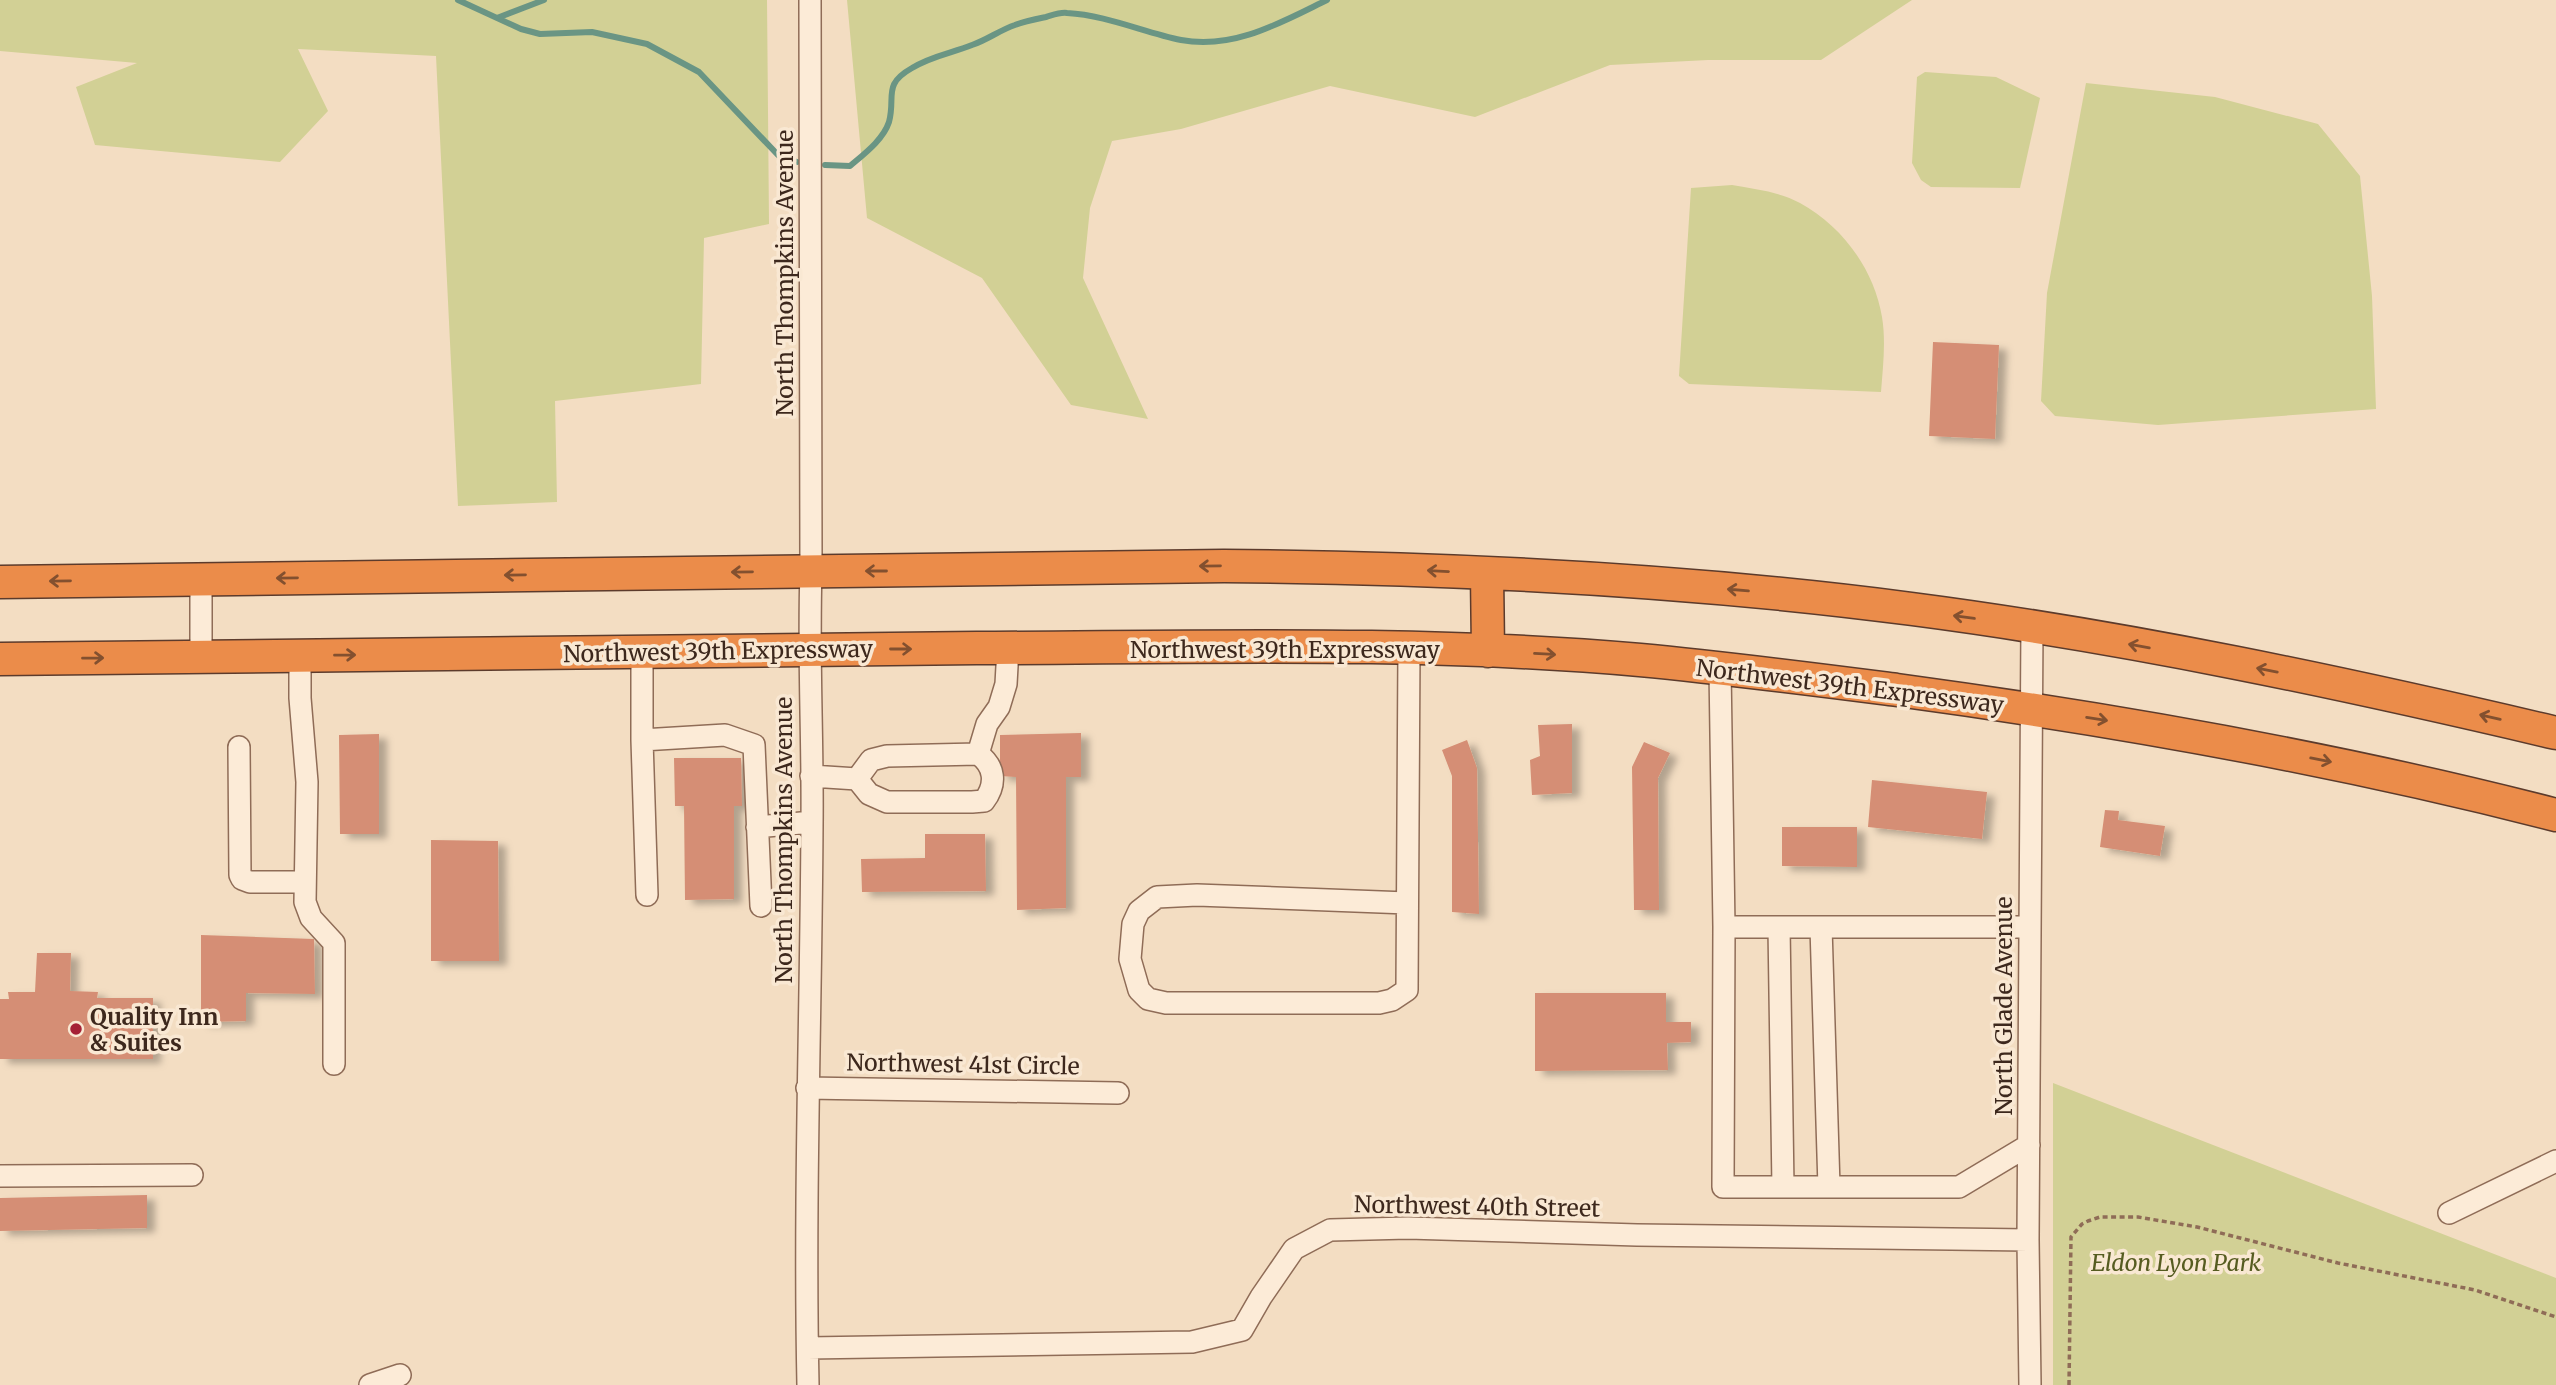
<svg xmlns="http://www.w3.org/2000/svg" width="2556" height="1385" viewBox="0 0 2556 1385" font-family="Merriweather,serif">
  <style>
    .green { fill: #d2d095 }
    .lines { fill: none; stroke-linecap: round; stroke-linejoin: round }
    .stream { stroke: #6a9584; stroke-width: 6 }
    .building { fill: #d58e74; filter: url(#shadow) }
    .minor-casing { stroke: #8f6c57; stroke-width: 24 }
    .highway-casing { stroke: #5c3b2c; stroke-width: 35 }
    .path { stroke: #8f6c57; stroke-width: 3.5; stroke-dasharray: 5 3.5; stroke-linecap: butt }
    .minor { stroke: #fcebd7; stroke-width: 21 }
    .highway { stroke: #eb8c4a; stroke-width: 32 }
    .oneway { stroke: #83502f }
    .poi-dot { fill: #a52035; stroke: #f9e8d3; stroke-width: 2.5 }
    .labels { text-anchor: middle; dominant-baseline: central; stroke-width: 7; stroke-linejoin: round; paint-order: stroke }
    .street-label { font-size: 23px; fill: #3d281d; stroke: #f9e8d3 }
    .poi-label { font-size: 23px; font-weight: bold; fill: #3d281d; stroke: #f9e8d3; text-anchor: start }
    .park-label { font-size: 23px; font-style: italic; fill: #565c21; stroke: #f9e8d3 }
  </style>
  <defs>
    <filter id="shadow"><feDropShadow dx="8" dy="4.5" stdDeviation="3.5" flood-color="#0004"/></filter>
  </defs>
  <rect width="100%" height="100%" fill="#f3ddc2"/>
  <path class="green" d="M 0,0 L 767,0 L 769,224 L 704,238 L 701,384 L 555,401 L 557,502 L 458,506 L 436,56 L 298,49 L 328,111 L 280,162 L 95,145 L 76,87 L 137,63 L 0,51 Z
    M 847,0 L 1912,0 L 1821,60 L 1708,60 L 1610,65 L 1475,117 L 1330,86 L 1181,129 L 1112,141 L 1090,208 L 1083,278 L 1148,419 L 1071,405 L 982,278 L 867,218 Z
    M 1925,72 L 1996,77 L 2040,98 L 2020,188 L 1931,187 L 1921,180 L 1912,163 L 1917,77 Z
    M 2086,83 L 2215,97 L 2318,124 L 2360,176 L 2372,296 L 2376,409 L 2158,425 L 2055,416 L 2041,401 L 2047,293 Z
    M 1732,185 C 1755,189 1780,192 1800,203 C 1842,226 1874,269 1882,317 C 1886,341 1883,367 1881,392 L 1689,384 L 1679,376 L 1691,188 Z
    M 2053,1083 L 2556,1278 L 2556,1385 L 2053,1385 Z"/>
  <g class="lines">
    <path class="stream" d="M 458,0 L 521,29 L 540,34 L 592,32 L 647,44 L 699,72 L 778,155 L 797,162
      M 497,18 L 544,0
      M 825,165 L 850,166 C 864,154 883,140 889,122 C 896,96 882,85 912,68 C 931,56 952,53 972,45 C 987,40 1000,30 1015,25 C 1025,21 1036,19 1046,17 C 1053,15 1060,12 1067,13 C 1106,15 1143,32 1181,40 C 1234,50 1282,22 1327,0"/>
  </g>
  <path class="building" d="M 1933,342 L 1999,345 L 1995,439 L 1929,436 Z
    M 1572,724 L 1572,793 L 1532,795 L 1530,760 L 1540,756 L 1538,725 Z
    M 1081,733 L 1081,777 L 1066,777 L 1066,908 L 1017,910 L 1016,777 L 1000,776 L 1000,735 Z
    M 379,734 L 379,834 L 340,834 L 339,735 Z
    M 1467,740 L 1477,768 L 1479,914 L 1452,912 L 1452,776 L 1442,750 Z
    M 1644,742 L 1670,753 L 1658,778 L 1659,910 L 1634,910 L 1632,767 Z
    M 674,758 L 741,758 L 742,806 L 734,806 L 734,899 L 685,900 L 684,806 L 675,806 Z
    M 1872,780 L 1987,792 L 1982,839 L 1868,827 Z
    M 2105,810 L 2119,811 L 2118,820 L 2165,826 L 2160,856 L 2100,847 Z
    M 1782,827 L 1857,827 L 1857,867 L 1782,866 Z
    M 925,834 L 985,834 L 986,891 L 862,892 L 861,859 L 925,858 Z
    M 431,840 L 498,841 L 499,961 L 431,961 Z
    M 201,935 L 314,939 L 315,994 L 246,993 L 246,1021 L 201,1022 Z
    M 37,953 L 71,953 L 70,991 L 98,992 L 97,998 L 153,998 L 153,1059 L 0,1059 L 0,999 L 9,999 L 8,992 L 35,992 Z
    M 1535,993 L 1666,993 L 1666,1022 L 1691,1022 L 1691,1042 L 1667,1043 L 1668,1070 L 1535,1071 Z
    M 147,1195 L 147,1228 L 0,1231 L 0,1198 Z"/>
  <g class="lines">
    <g class="minor-casing">
      <path id="minor" d="M 642,651 L 642,740 L 647,895
        M 300,655 L 300,698 L 307,782 L 305,902 L 311,918 L 334,943 L 334,1064
        M 201,656 L 201,579
        M 1720,669 L 1724,927
        M 642,740 L 725,735 L 754,745 L 761,906
        M 239,747 L 240,875 L 242,879 L 250,882 L 305,882
        M 978,754 L 987,724 L 999,707 L 1006,684 L 1008,648
        M 811,776 L 857,779 L 869,794 L 887,802 L 972,802 L 984,801 C 997,784 995,766 978,754 L 887,756 L 871,760 L 857,779
        M 757,827 L 812,822
        M 1407,903 L 1197,895 L 1157,897 L 1139,911 L 1133,924 L 1130,959 L 1139,990 L 1148,999 L 1166,1003 L 1379,1003 L 1392,1000 L 1407,990 L 1409,649
        M 1779,927 L 1783,1187
        M 1821,927 L 1829,1187
        M 807,1088 L 1118,1093
        M 2029,1145 L 1959,1187 L 1723,1187 L 1724,927 L 2030,927
        M 0,1176 L 192,1175
        M 2449,1213 L 2556,1161
        M 808,1348 L 1192,1342 L 1242,1330 L 1261,1297 L 1294,1249 L 1330,1230 L 1408,1228 L 1637,1235 L 2028,1240
        M 370,1385 L 400,1375
        M 808,1385 C 804,1198 811,1011 812,825 C 813,740 808,656 811,571 L 810,0
        M 2030,1385 L 2028,1240 L 2032,626"/>
    </g>
    <g class="highway-casing">
      <path id="highway" d="M 1487,574 L 1488,651
        M 0,582 L 1224,566 C 1453,568 1684,579 1912,609 C 2128,637 2344,683 2556,733
        M 0,659 C 331,655 663,650 995,648 C 1209,647 1426,641 1640,660 C 1726,668 1811,679 1897,690 C 2119,720 2339,759 2556,815"/>
    </g>
    <path class="path" d="M 2069,1385 L 2071,1237 L 2082,1224 L 2088,1221 L 2100,1217 L 2138,1217 L 2197,1227 L 2338,1263 L 2475,1290 L 2556,1317"/>
    <use href="#minor" class="minor"/>
    <use href="#highway" class="highway"/>
  </g>
  <defs><path id="oneway-shaft" d="M-6 0H5M1.5-3L5.5 0L1.5 3" fill="none" stroke-width="1.6" stroke-linecap="round" stroke-linejoin="round" transform="scale(1.75)"/></defs>
  <g class="oneway">
    <use href="#oneway-shaft" transform="translate(1210 566) rotate(179)"/>
    <use href="#oneway-shaft" transform="translate(876 571) rotate(180)"/>
    <use href="#oneway-shaft" transform="translate(1438 571) rotate(-177)"/>
    <use href="#oneway-shaft" transform="translate(742 572) rotate(179)"/>
    <use href="#oneway-shaft" transform="translate(515 575) rotate(179)"/>
    <use href="#oneway-shaft" transform="translate(287 578) rotate(179)"/>
    <use href="#oneway-shaft" transform="translate(60 581) rotate(179)"/>
    <use href="#oneway-shaft" transform="translate(1738 590) rotate(-175)"/>
    <use href="#oneway-shaft" transform="translate(1964 617) rotate(-172)"/>
    <use href="#oneway-shaft" transform="translate(2139 646) rotate(-170)"/>
    <use href="#oneway-shaft" transform="translate(901 649)"/>
    <use href="#oneway-shaft" transform="translate(1545 654) rotate(3)"/>
    <use href="#oneway-shaft" transform="translate(345 655) rotate(-1)"/>
    <use href="#oneway-shaft" transform="translate(93 658) rotate(-1)"/>
    <use href="#oneway-shaft" transform="translate(2267 670) rotate(-169)"/>
    <use href="#oneway-shaft" transform="translate(2490 717) rotate(-167)"/>
    <use href="#oneway-shaft" transform="translate(2097 719) rotate(9)"/>
    <use href="#oneway-shaft" transform="translate(2321 760) rotate(11)"/>
  </g>
  <circle class="poi-dot" cx="76" cy="1029" r="7"/>
  <g class="labels">
    <g class="street-label">
      <text transform="translate(784 273) rotate(-90)">North Thompkins Avenue</text>
      <text x="1285" y="649">Northwest 39th Expressway</text>
      <text transform="translate(718 651) rotate(-1)">Northwest 39th Expressway</text>
      <text transform="translate(1850 686) rotate(7)">Northwest 39th Expressway</text>
      <text transform="translate(783 840) rotate(-90)">North Thompkins Avenue</text>
      <text transform="translate(2003 1006) rotate(-90)">North Glade Avenue</text>
      <text transform="translate(963 1064) rotate(1)">Northwest 41st Circle</text>
      <text transform="translate(1477 1206) rotate(1)">Northwest 40th Street</text>
    </g>
    <g class="poi-label">
      <text x="90" y="1016">Quality Inn<tspan x="90" dy="26">&amp; Suites</tspan></text>
    </g>
    <g class="park-label">
      <text x="2176" y="1262">Eldon Lyon Park</text>
    </g>
  </g>
</svg>
